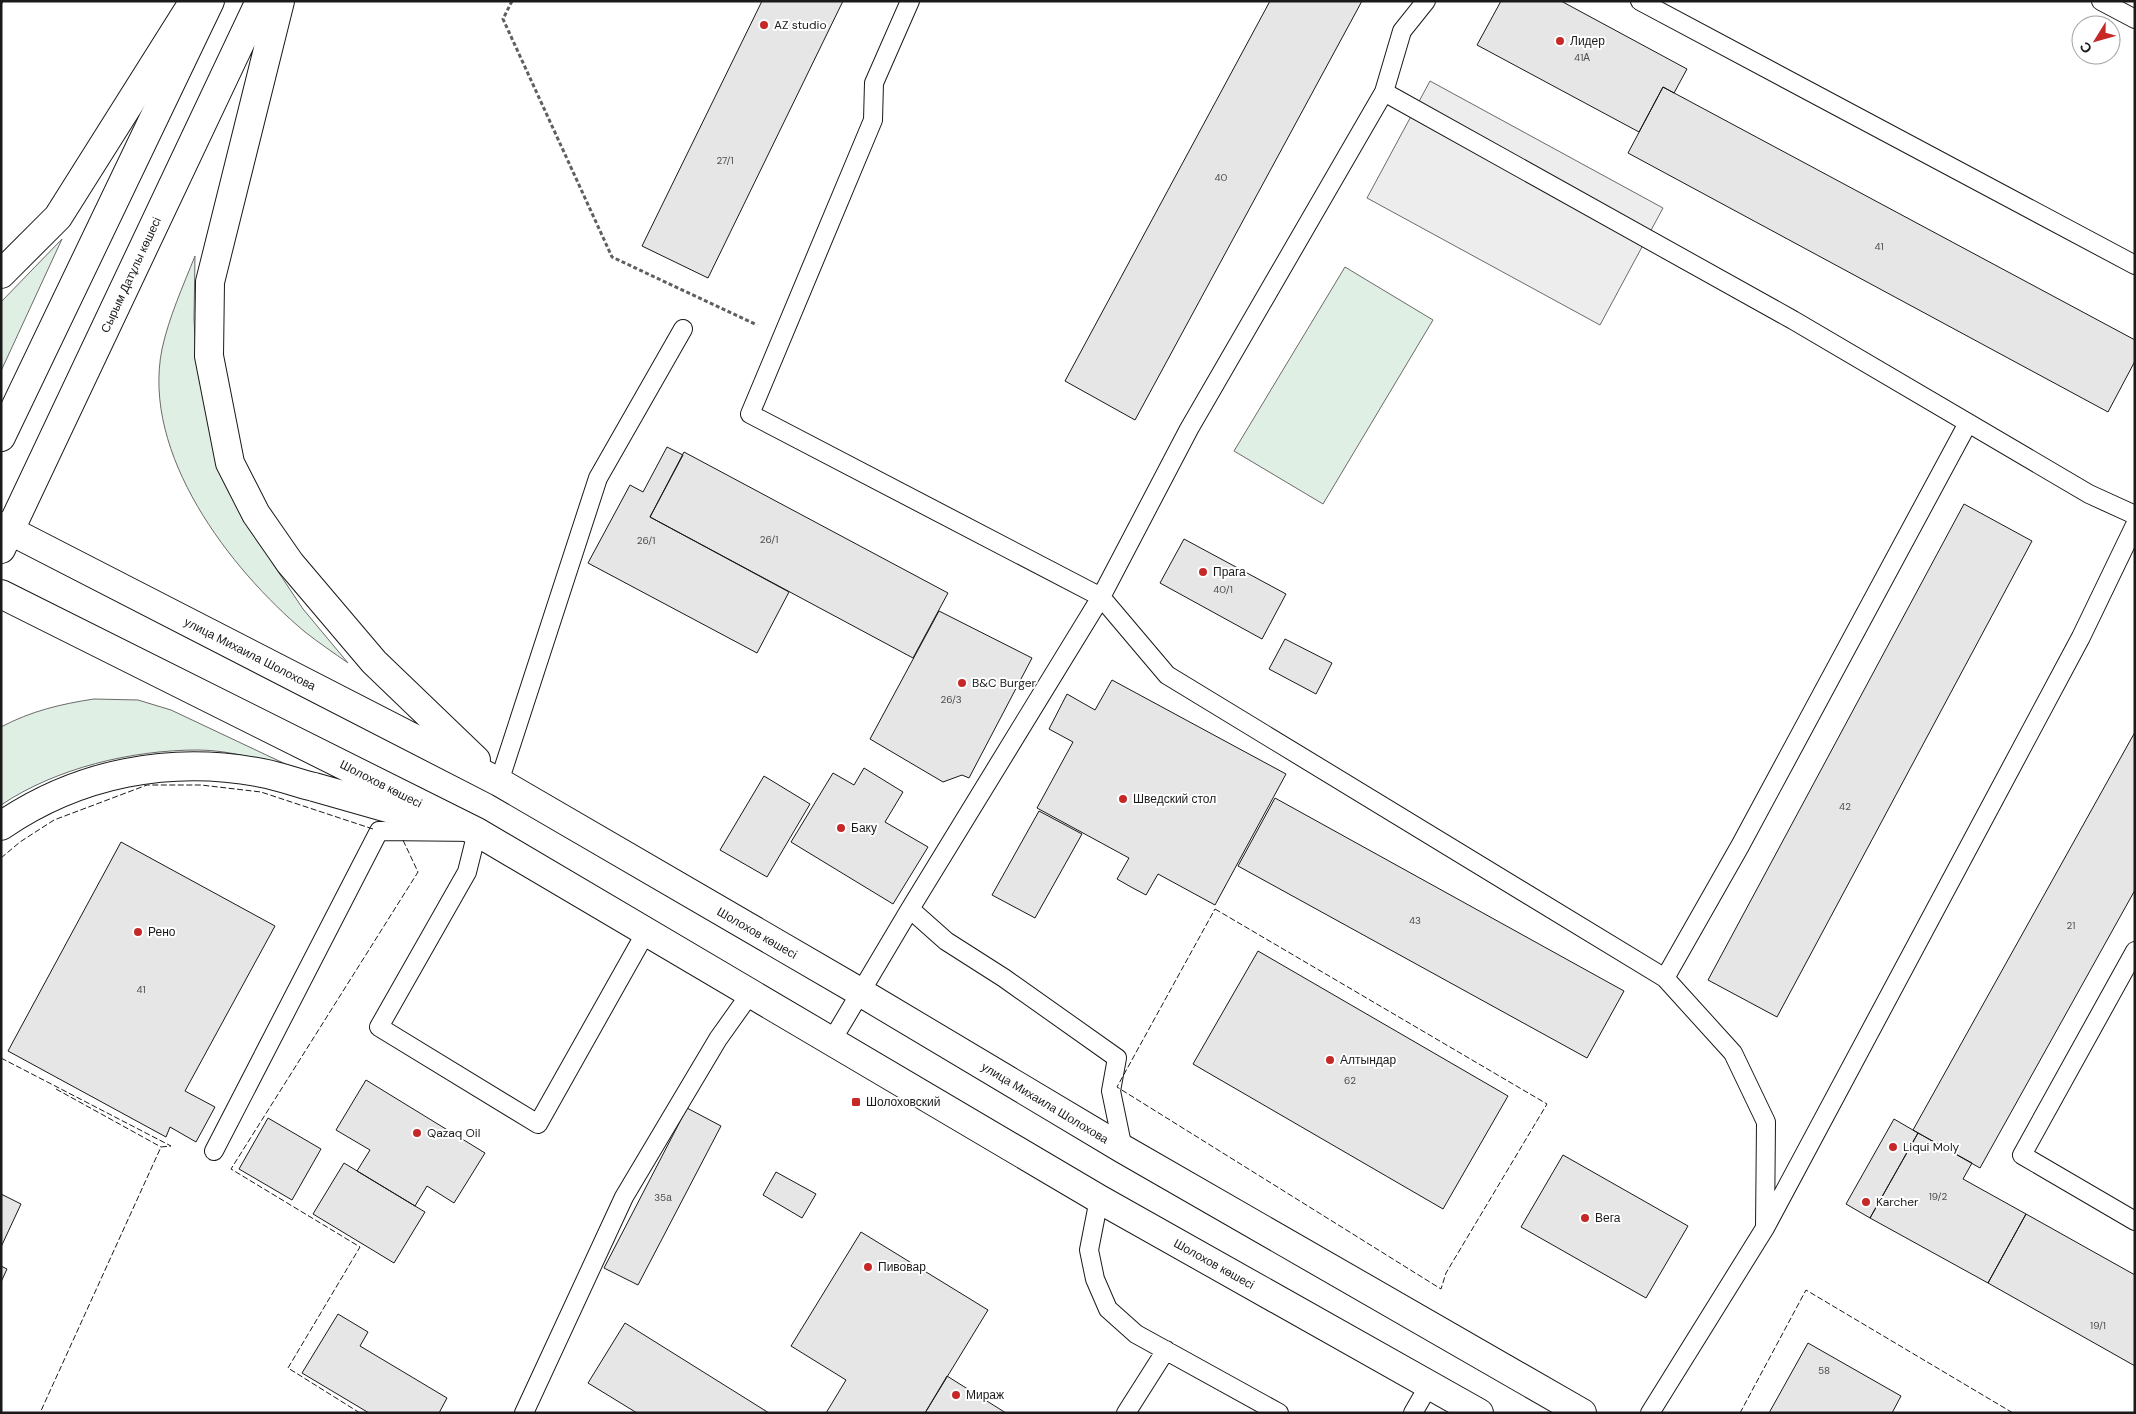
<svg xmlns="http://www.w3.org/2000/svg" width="2136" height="1414" viewBox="0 0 2136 1414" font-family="'DM Sans',sans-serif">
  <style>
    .green { fill: #e0efe3; stroke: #6a6a6a }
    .parking { fill: #ededed; stroke: #6a6a6a }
    .building { fill: #e6e6e6; stroke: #1a1a1a }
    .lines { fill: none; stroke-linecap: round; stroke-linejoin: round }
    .service-casing { stroke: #1a1a1a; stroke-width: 20 }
    .secondary-casing { stroke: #1a1a1a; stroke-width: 30 }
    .trunk-casing { stroke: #1a1a1a; stroke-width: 30 }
    .path { stroke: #5f5f5f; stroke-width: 3; stroke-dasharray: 4 2.5; stroke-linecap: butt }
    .service { stroke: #fff; stroke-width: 18 }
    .secondary { stroke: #fff; stroke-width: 28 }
    .trunk { stroke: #fff; stroke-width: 28 }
    .fence { stroke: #1a1a1a; stroke-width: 1; stroke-dasharray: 6 2.5; stroke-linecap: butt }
    .poi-dot { fill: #c62828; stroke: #fff; stroke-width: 2 }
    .labels { text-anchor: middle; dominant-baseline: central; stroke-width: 4; stroke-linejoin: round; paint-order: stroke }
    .number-label { font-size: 10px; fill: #4d4d4d }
    .poi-label { font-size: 12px; fill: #1a1a1a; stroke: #fff; text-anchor: start }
    .street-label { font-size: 12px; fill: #1a1a1a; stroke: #fff }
  </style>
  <rect width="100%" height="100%" fill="#fff"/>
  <path class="green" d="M 62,239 L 1,371 L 1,302 Z
    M 195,256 L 194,318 L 196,361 L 206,410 L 245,516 L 273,564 L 303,609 L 348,663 C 334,653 319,643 305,632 C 230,569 141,454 162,349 C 169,317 183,286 195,256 Z
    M 1345,267 L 1433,320 L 1323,504 L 1234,451 Z
    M 94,699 L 138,700 L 171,710 L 296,769 C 264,761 231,750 198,750 C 132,750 56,768 1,805 L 1,727 C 31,711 61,704 94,699 Z"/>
  <path class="parking" d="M 1430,81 L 1663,208 L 1600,325 L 1367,198 Z"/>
  <path class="building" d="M 762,1 L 843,1 L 708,278 L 642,246 Z
    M 1270,1 L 1362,1 L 1135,420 L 1065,381 Z
    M 1501,1 L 1561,1 L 1687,69 L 1674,93 L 1663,87 L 1639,132 L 1477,45 Z
    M 1663,87 L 2135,340 L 2135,361 L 2108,412 L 1628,153 Z
    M 667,447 L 683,455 L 650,517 L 789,592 L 757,653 L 588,563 L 630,485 L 643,492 Z
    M 684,452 L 948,593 L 913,658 L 650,517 Z
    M 1964,504 L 2032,541 L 1777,1017 L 1708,980 Z
    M 1184,539 L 1286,594 L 1262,639 L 1160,583 Z
    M 939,611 L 1032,658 L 969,778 L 962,775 L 943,782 L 870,739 Z
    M 1285,639 L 1332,663 L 1316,694 L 1269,669 Z
    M 1112,680 L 1286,774 L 1215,905 L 1158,874 L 1146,895 L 1131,887 L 1117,879 L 1129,858 L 1037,808 L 1073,742 L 1049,729 L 1067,694 L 1095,710 Z
    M 2135,732 L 2135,890 L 1980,1168 L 1913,1130 Z
    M 864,768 L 903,792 L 885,822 L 928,847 L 893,904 L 791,842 L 833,773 L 854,785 Z
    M 764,776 L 810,804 L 767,877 L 720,850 Z
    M 1275,798 L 1624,991 L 1587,1058 L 1238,866 Z
    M 1039,811 L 1082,834 L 1035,918 L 992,895 Z
    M 121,842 L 275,926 L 185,1091 L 215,1107 L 196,1142 L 170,1127 L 166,1137 L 8,1051 Z
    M 1258,951 L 1508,1096 L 1443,1209 L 1193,1064 Z
    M 366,1080 L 485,1153 L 454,1203 L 427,1186 L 415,1206 L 357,1171 L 370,1150 L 336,1130 Z
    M 687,1108 L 721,1126 L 638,1285 L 604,1268 Z
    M 268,1118 L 321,1149 L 292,1200 L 239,1169 Z
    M 1894,1119 L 1918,1133 L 1870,1218 L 1846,1204 Z
    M 1918,1133 L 1972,1163 L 1963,1179 L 2026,1214 L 1988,1283 L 1870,1218 Z
    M 1563,1155 L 1688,1226 L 1646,1298 L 1521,1227 Z
    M 344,1163 L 425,1212 L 394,1263 L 313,1214 Z
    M 776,1172 L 816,1194 L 802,1218 L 763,1195 Z
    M 1,1194 L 21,1204 L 1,1247 Z
    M 2026,1214 L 2135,1275 L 2135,1366 L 1988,1283 Z
    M 861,1232 L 988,1310 L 925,1413 L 826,1413 L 846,1380 L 791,1346 Z
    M 1,1266 L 7,1269 L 1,1282 Z
    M 338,1314 L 368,1332 L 360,1346 L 447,1398 L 439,1413 L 369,1413 L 302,1373 Z
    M 625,1323 L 769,1413 L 637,1413 L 588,1383 Z
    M 1808,1343 L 1901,1396 L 1892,1413 L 1769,1413 Z
    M 947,1376 L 1006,1413 L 925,1413 Z"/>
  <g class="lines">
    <g class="service-casing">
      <path id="service" d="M 1426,1 L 1402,31 L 1384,92 L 1793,320 L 2089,494 L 2135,515
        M 1640,1 L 2135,265
        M 2101,1 L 2135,19
        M 1384,92 L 1189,429 L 1101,597 L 1167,675 L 1665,978 L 1733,1053 L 1766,1122 L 1765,1228
        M 499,782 L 598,478 L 683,329
        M 910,909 L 946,941 L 1004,978 L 1117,1058 L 1111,1091 L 1123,1149
        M 2135,951 L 2022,1155 L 2135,1221
        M 1665,978 L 1740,846 L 1968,423
        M 831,1042 L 910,909 L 1101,597 L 750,414 L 873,120 L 874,83 L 910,1
        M 214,1151 L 379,831 L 477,832 L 467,872 L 379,1027 L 538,1124 L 646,932
        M 1099,1199 L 1089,1250 L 1095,1279 L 1108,1309 L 1136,1334 L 1279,1413
        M 524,1413 L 624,1197 L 718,1039 L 750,994
        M 1126,1413 L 1166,1350
        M 1413,1413 L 1429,1385
        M 1650,1413 L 1765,1228 L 2081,637 L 2135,525"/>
    </g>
    <g class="secondary-casing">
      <path id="secondary" d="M 1,274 L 58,217 L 194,1"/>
    </g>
    <g class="trunk-casing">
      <path id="trunk" d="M 280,1 L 210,282 L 209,356 L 230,463 L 256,514 L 290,563 L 374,662 L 476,760
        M 1,437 L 210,1
        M 1,526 L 499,782 L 860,992 L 1123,1149 L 1582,1413
        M 1,549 L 260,1
        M 1,594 L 477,832 L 1099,1199 L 1479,1413
        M 1,826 C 78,773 171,755 262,773 C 279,776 297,783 314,787 C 348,797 382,806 416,816"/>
    </g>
    <path class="path" d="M 512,1 L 503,19 L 612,257 L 757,325"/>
    <use href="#service" class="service"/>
    <use href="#secondary" class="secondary"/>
    <use href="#trunk" class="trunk"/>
    <path class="fence" d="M 1,5 L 3,1
      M 1,858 L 20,842 L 54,820 L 147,785 L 201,785 L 261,792 L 373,829
      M 1215,909 L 1547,1104 L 1446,1273 L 1441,1289 L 1117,1087 Z
      M 1,1058 L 171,1146 L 161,1147 L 40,1413
      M 56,1089 L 161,1147
      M 360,1413 L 288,1368 L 360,1247 L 231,1169 L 418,872 L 402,838
      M 1740,1413 L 1806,1290 L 2013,1413"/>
  </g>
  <g class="poi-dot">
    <circle cx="764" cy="25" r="5"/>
    <circle cx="1560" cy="41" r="5"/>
    <circle cx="1203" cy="572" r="5"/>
    <circle cx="962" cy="683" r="5"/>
    <circle cx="1123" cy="799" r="5"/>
    <circle cx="841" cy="828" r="5"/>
    <circle cx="138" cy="932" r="5"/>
    <circle cx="1330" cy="1060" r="5"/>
    <rect x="851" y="1097" width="10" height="10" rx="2.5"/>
    <circle cx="417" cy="1133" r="5"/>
    <circle cx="1893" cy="1147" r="5"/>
    <circle cx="1866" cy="1202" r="5"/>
    <circle cx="1585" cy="1218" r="5"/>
    <circle cx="868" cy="1267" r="5"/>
    <circle cx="956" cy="1395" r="5"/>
  </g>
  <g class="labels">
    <g class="number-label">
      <text x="1582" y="57">41А</text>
      <text x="725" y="160">27/1</text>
      <text x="1221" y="177">40</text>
      <text x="1879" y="246">41</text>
      <text x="769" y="539">26/1</text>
      <text x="646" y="540">26/1</text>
      <text x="1223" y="589">40/1</text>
      <text x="951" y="699">26/3</text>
      <text x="1845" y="806">42</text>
      <text x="1415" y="920">43</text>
      <text x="2071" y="925">21</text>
      <text x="141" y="989">41</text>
      <text x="1350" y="1080">62</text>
      <text x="1938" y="1196">19/2</text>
      <text x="663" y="1197">35а</text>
      <text x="2098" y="1325">19/1</text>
      <text x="1824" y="1370">58</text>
    </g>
    <g class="poi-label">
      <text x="774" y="25">AZ studio</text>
      <text x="1570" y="41">Лидер</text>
      <text x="1213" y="572">Прага</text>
      <text x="972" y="683">B&amp;C Burger</text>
      <text x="1133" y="799">Шведский стол</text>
      <text x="851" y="828">Баку</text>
      <text x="148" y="932">Рено</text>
      <text x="1340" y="1060">Алтындар</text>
      <text x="866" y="1102">Шолоховский</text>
      <text x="427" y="1133">Qazaq Oil</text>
      <text x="1903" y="1147">Liqui Moly</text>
      <text x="1876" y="1202">Karcher</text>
      <text x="1595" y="1218">Вега</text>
      <text x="878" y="1267">Пивовар</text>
      <text x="966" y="1395">Мираж</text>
    </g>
    <g class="street-label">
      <text transform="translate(131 275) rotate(-65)">Сырым Датұлы көшесі</text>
      <text transform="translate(250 654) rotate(27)">улица Михаила Шолохова</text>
      <text transform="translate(381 784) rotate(27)">Шолохов көшесі</text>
      <text transform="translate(757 933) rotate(30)">Шолохов көшесі</text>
      <text transform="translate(1045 1103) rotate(31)">улица Михаила Шолохова</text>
      <text transform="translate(1214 1264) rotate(29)">Шолохов көшесі</text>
    </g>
  </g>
  <rect width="2136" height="1414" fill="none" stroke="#1a1a1a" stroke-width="5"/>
  <g transform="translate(2096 40) rotate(233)"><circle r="24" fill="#ffffff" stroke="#a3a3a3"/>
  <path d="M0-4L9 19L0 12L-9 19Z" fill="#c62828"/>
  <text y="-8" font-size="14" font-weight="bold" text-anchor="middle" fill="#1a1a1a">С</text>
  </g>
</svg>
